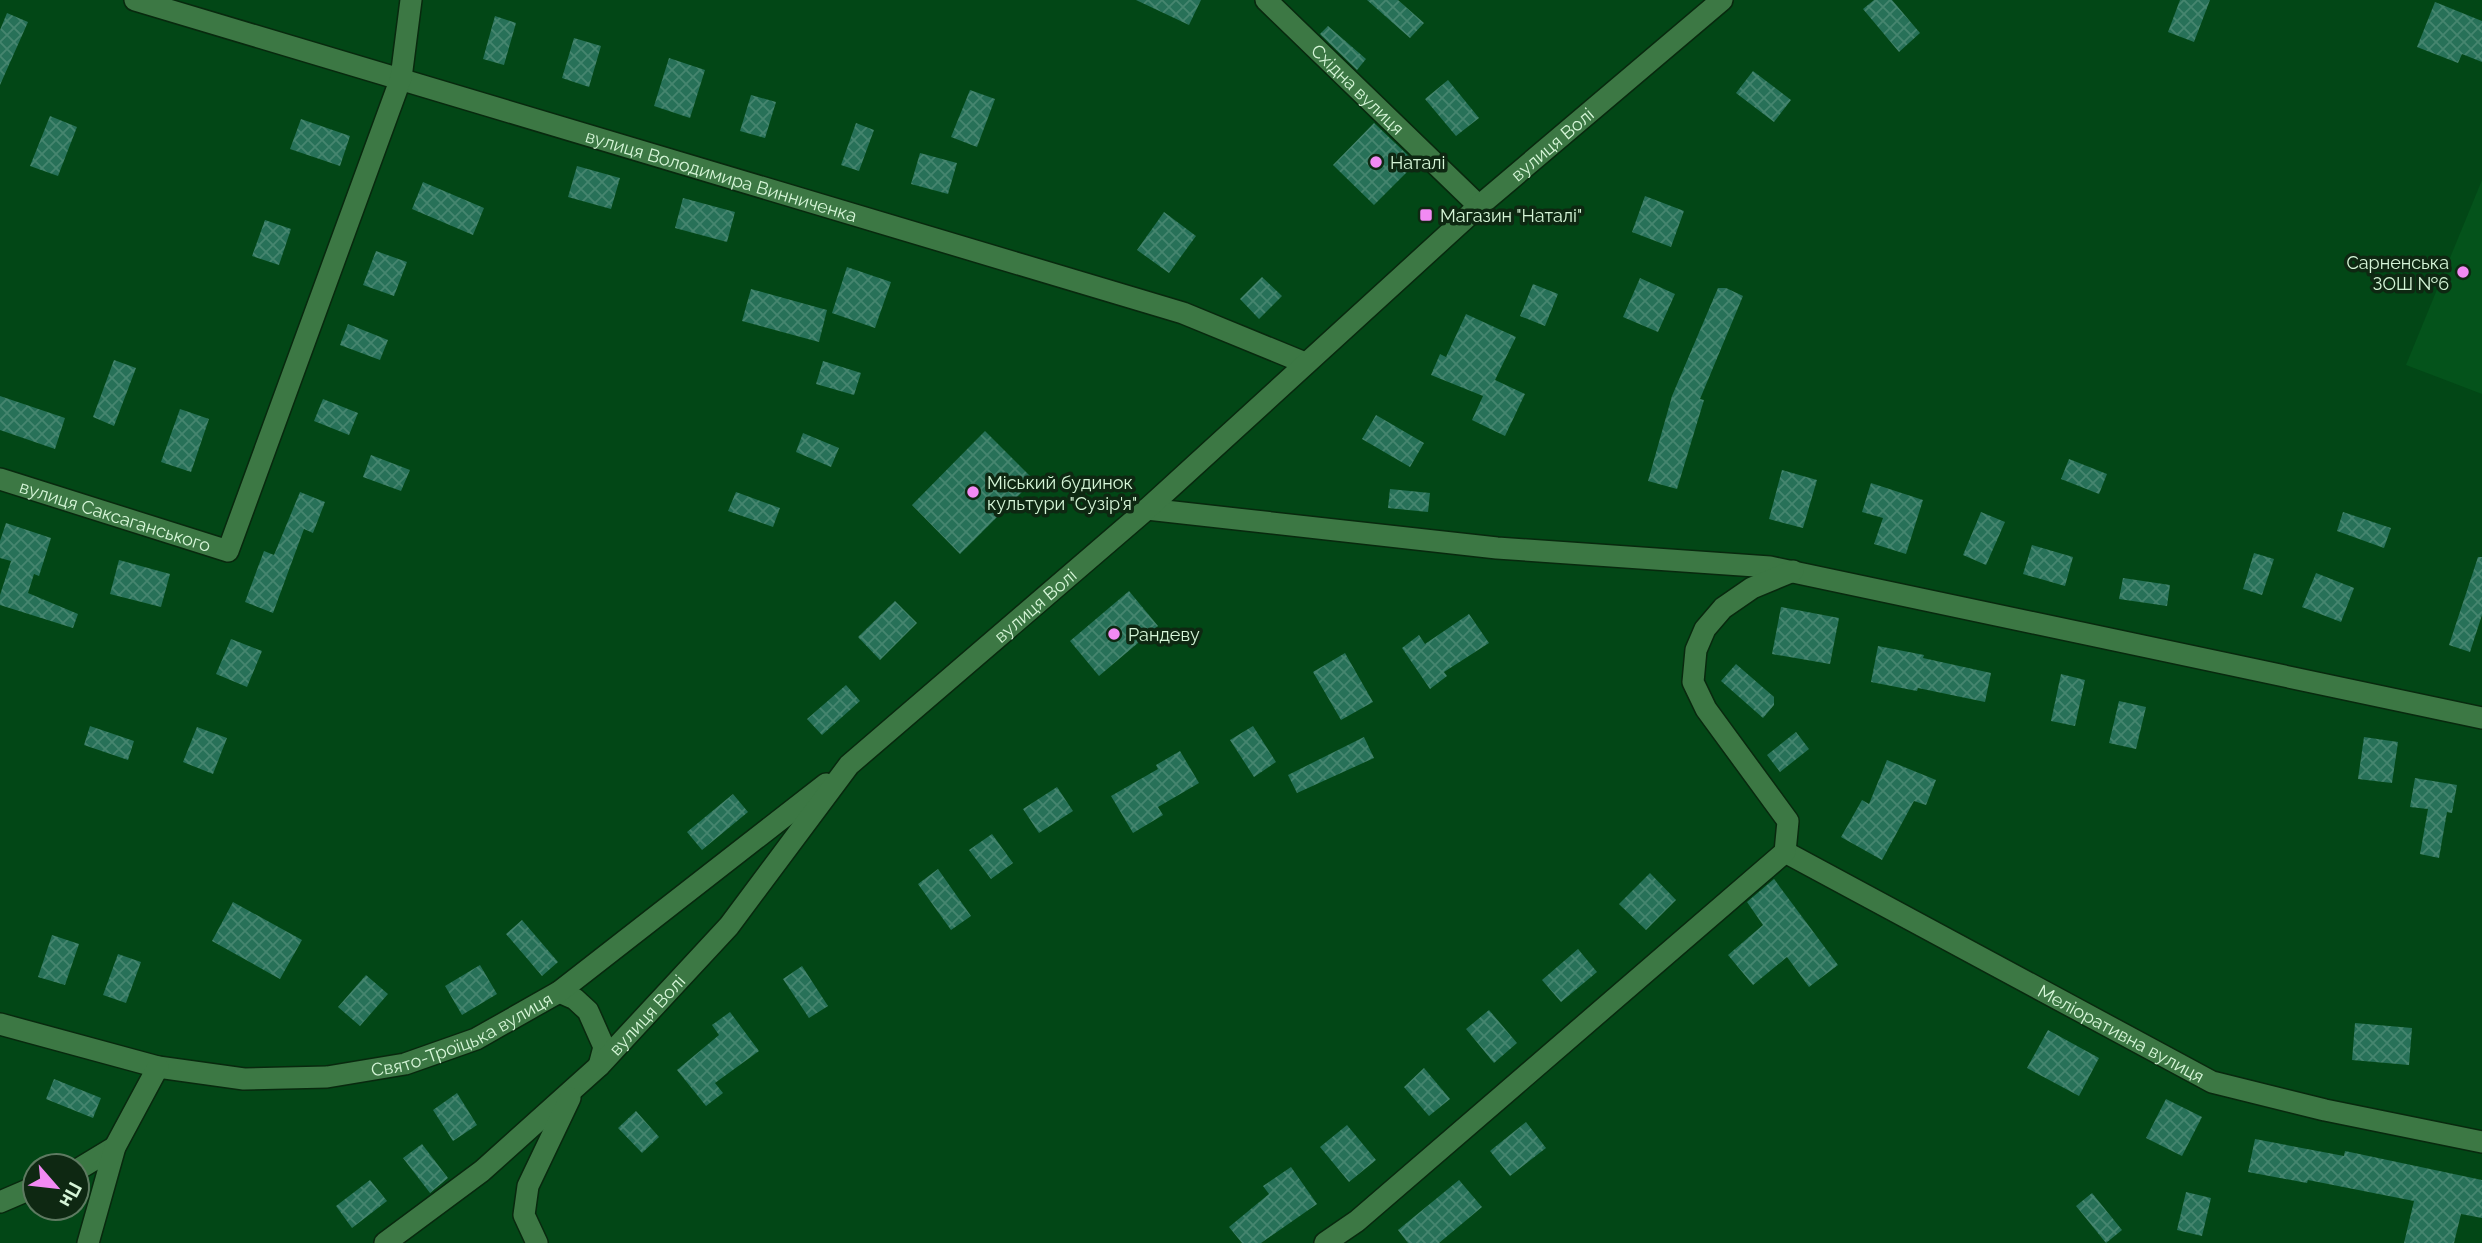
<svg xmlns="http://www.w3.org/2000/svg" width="2482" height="1243" viewBox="0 0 2482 1243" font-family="Raleway,sans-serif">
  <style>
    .built { fill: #04531b }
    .building { fill: url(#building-cross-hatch) }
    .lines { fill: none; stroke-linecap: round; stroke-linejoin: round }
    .minor-casing { stroke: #08290e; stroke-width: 24 }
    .minor { stroke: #3c7844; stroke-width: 21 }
    .poi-dot { fill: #f28af3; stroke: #0e2812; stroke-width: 2.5 }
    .labels { text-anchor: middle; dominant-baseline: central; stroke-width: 7; stroke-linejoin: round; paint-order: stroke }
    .street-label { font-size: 18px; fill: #d6f6d8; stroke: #0e2812 }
    .poi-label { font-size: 18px; fill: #d6f6d8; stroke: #0e2812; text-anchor: start }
  </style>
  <defs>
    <pattern id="building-cross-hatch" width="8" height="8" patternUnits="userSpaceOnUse" patternTransform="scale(1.75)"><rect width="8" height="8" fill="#277158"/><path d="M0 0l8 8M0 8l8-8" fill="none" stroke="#46866f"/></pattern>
  </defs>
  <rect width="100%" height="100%" fill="#024716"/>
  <path class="built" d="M 2482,180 L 2482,394 L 2406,365 Z"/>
  <path class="building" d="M 1136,0 L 1201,0 L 1189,25 Z
    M 1367,0 L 1398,0 L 1424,23 L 1410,38 Z
    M 1874,0 L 1892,0 L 1920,33 L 1899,52 L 1863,9 Z
    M 2180,0 L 2210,0 L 2194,42 L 2168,32 Z
    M 2435,2 L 2482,21 L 2482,62 L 2462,54 L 2458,63 L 2417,47 Z
    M 7,13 L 28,22 L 0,85 L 0,30 Z
    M 495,16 L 516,23 L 504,65 L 483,59 Z
    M 1328,26 L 1366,59 L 1357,70 L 1320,34 Z
    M 574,38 L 601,46 L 589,87 L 562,78 Z
    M 669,58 L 705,70 L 690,118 L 654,106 Z
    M 1753,71 L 1791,100 L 1774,122 L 1736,93 Z
    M 1448,80 L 1479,118 L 1456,136 L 1425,99 Z
    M 970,90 L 995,99 L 977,147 L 951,137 Z
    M 751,95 L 776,102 L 765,138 L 740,131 Z
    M 50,116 L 77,127 L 58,176 L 30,166 Z
    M 301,119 L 350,136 L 340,166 L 290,149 Z
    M 856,123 L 874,130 L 859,171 L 841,165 Z
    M 1374,123 L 1416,163 L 1374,205 L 1333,165 Z
    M 920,153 L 957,163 L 948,194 L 911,184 Z
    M 577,166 L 620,178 L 611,209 L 568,197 Z
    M 423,182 L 484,208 L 473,235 L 412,209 Z
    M 1645,196 L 1684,211 L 1671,247 L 1632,232 Z
    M 683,198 L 735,212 L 727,242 L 675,228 Z
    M 1164,212 L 1196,236 L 1169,273 L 1137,250 Z
    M 265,220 L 291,229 L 279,265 L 252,256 Z
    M 376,251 L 407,262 L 394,296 L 363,285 Z
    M 847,267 L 891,282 L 875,328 L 832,313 Z
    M 1262,277 L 1282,296 L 1259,319 L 1240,299 Z
    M 1640,278 L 1675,294 L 1658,332 L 1623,317 Z
    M 1533,284 L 1558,294 L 1545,326 L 1520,316 Z
    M 1718,288 L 1726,288 L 1743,296 L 1700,399 L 1704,400 L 1677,489 L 1648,481 L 1672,396 Z
    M 751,289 L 827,310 L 819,342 L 742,321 Z
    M 1466,314 L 1516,337 L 1495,380 L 1525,394 L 1505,436 L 1472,420 L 1483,396 L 1431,375 L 1440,354 L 1446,357 Z
    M 348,324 L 388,340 L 380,360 L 340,345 Z
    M 114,360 L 136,368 L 114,426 L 93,417 Z
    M 823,361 L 861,373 L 854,395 L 816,384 Z
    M 0,396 L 65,418 L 55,449 L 0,430 Z
    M 323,399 L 358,413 L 349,435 L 314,421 Z
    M 180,409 L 209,419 L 191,472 L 161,462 Z
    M 1376,415 L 1424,443 L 1410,467 L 1362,439 Z
    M 985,431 L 1034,480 L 960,554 L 912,505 Z
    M 803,433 L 839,448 L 831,467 L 796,452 Z
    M 371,455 L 410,470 L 401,491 L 363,477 Z
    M 2069,459 L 2107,474 L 2099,494 L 2061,479 Z
    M 1782,470 L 1817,480 L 1803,528 L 1769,519 Z
    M 1871,483 L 1923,500 L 1906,554 L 1874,544 L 1883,518 L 1862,512 Z
    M 1390,489 L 1430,493 L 1428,512 L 1388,508 Z
    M 300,492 L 325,502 L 313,533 L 304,529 L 273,613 L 245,602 L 264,551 L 274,555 Z
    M 736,492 L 780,508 L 773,527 L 728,511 Z
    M 1981,512 L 2005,522 L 1986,565 L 1963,555 Z
    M 2343,512 L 2391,528 L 2384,548 L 2337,531 Z
    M 6,523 L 51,538 L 39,576 L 34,574 L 28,593 L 78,614 L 73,628 L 0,605 L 0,595 L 11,561 L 0,558 L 0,541 Z
    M 2032,545 L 2073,557 L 2065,586 L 2023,574 Z
    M 2254,553 L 2274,559 L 2262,595 L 2243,589 Z
    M 2478,557 L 2482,557 L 2482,615 L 2470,652 L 2449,645 Z
    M 119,560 L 170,574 L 161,607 L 110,594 Z
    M 2316,573 L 2354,588 L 2341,622 L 2302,607 Z
    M 2123,578 L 2170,585 L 2167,606 L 2119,599 Z
    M 1129,591 L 1158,626 L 1099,676 L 1070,641 Z
    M 895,601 L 917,623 L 880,660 L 858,637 Z
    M 1781,607 L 1839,618 L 1830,664 L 1772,654 Z
    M 1469,614 L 1489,643 L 1444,672 L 1447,676 L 1430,689 L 1402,648 L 1419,635 L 1425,644 Z
    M 231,639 L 262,651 L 247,687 L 216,674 Z
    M 1878,646 L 1924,655 L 1923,658 L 1991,673 L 1985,702 L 1918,688 L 1917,691 L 1871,682 Z
    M 1345,653 L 1373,702 L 1341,720 L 1313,672 Z
    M 1736,664 L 1774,697 L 1774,705 L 1763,718 L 1721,681 Z
    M 2061,674 L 2085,680 L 2075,726 L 2051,721 Z
    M 846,685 L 860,701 L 822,735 L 807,719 Z
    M 2119,701 L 2146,707 L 2136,749 L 2109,743 Z
    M 90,726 L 134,741 L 128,760 L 84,745 Z
    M 1253,726 L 1276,762 L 1254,777 L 1230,740 Z
    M 197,727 L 227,738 L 213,774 L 183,762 Z
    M 1796,732 L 1809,749 L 1780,772 L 1767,755 Z
    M 1364,737 L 1374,758 L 1297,793 L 1288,775 Z
    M 2364,737 L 2398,742 L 2392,783 L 2358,779 Z
    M 1180,751 L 1199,783 L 1158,807 L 1163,815 L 1133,833 L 1111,796 L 1158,769 L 1156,765 Z
    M 1887,760 L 1936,780 L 1926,805 L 1914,801 L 1882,860 L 1841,837 L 1862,800 L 1869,804 Z
    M 2415,778 L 2457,785 L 2452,813 L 2447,812 L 2439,858 L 2420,854 L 2428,809 L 2410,807 Z
    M 1057,787 L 1073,811 L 1039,833 L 1023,809 Z
    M 733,794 L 748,812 L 702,850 L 687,832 Z
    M 992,834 L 1013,863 L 991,879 L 969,850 Z
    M 938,869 L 971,916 L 951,930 L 918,884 Z
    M 1650,873 L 1676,900 L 1646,930 L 1619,904 Z
    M 1774,879 L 1838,965 L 1809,987 L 1787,957 L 1753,985 L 1728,955 L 1763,925 L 1747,902 Z
    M 233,902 L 302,940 L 280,979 L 212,941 Z
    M 522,920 L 558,962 L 542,976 L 506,934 Z
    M 52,935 L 79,944 L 65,985 L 38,977 Z
    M 1578,949 L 1597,972 L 1561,1002 L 1542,980 Z
    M 118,954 L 141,962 L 126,1003 L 103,995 Z
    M 480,965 L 497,994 L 462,1015 L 445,986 Z
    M 802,966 L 828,1006 L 809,1018 L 783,979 Z
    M 366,975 L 388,994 L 360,1026 L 338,1007 Z
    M 1489,1010 L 1517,1043 L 1494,1063 L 1466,1029 Z
    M 730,1012 L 759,1051 L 715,1083 L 723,1093 L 706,1106 L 677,1070 L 719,1035 L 712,1025 Z
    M 2355,1023 L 2412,1028 L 2409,1065 L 2352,1060 Z
    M 2048,1030 L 2099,1058 L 2079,1096 L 2027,1068 Z
    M 1424,1068 L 1450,1099 L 1429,1116 L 1404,1087 Z
    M 54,1079 L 101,1098 L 93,1118 L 46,1099 Z
    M 457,1093 L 477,1125 L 453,1141 L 433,1110 Z
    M 2166,1099 L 2202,1117 L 2182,1156 L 2146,1138 Z
    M 636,1111 L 659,1137 L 642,1153 L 618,1128 Z
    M 1526,1122 L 1546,1148 L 1510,1176 L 1490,1151 Z
    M 1347,1125 L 1376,1160 L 1349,1182 L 1320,1147 Z
    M 2255,1139 L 2344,1156 L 2345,1151 L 2482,1180 L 2482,1218 L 2461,1214 L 2454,1243 L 2404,1243 L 2414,1201 L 2308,1180 L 2307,1183 L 2248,1172 Z
    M 422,1144 L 448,1178 L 430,1193 L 403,1158 Z
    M 1291,1167 L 1317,1204 L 1261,1243 L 1242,1243 L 1229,1227 L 1269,1194 L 1263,1186 Z
    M 370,1180 L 387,1201 L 352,1228 L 336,1206 Z
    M 1459,1180 L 1482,1207 L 1439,1243 L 1408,1243 L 1398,1230 Z
    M 2186,1192 L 2211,1198 L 2202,1236 L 2177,1230 Z
    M 2092,1193 L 2122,1230 L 2106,1243 L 2076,1206 Z"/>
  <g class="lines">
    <g class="minor-casing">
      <g id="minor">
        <path id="s1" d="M 135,0 L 1183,313 L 1305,363"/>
        <path id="s2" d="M 1266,0 L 1479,206"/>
        <path id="s3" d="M 0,479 L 228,551 L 401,78 L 411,0"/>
        <path d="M 1147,509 L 1497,548 L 1770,567 L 2482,718"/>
        <path id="s4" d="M 1785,852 L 2212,1082 L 2325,1110 L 2482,1142"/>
        <path d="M 559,992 L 575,999 L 588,1011 L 604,1047 L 599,1066"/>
        <path id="s5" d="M 0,1024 L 158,1067 L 244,1079 L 327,1077 L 405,1064 L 476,1039 L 559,992 L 826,784"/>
        <path d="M 77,1170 L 115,1147"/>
        <path d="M 0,1202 L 35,1187"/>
        <path d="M 88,1243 L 115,1147 L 158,1067"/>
        <path id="s6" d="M 385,1243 L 482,1171 L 599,1066 L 729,926 L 849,765 L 1147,509 L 1479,206 L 1722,0"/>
        <path d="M 537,1243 L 524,1215 L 528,1186 L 570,1098"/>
        <path d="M 1325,1243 L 1357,1221 L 1785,852 L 1788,821 L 1706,709 L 1693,682 L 1696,650 L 1705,629 L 1723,608 L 1752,588 L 1793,571"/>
      </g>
    </g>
    <use href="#minor" class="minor"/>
  </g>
  <g class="poi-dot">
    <circle cx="1376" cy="162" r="7"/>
    <rect x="1419" y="208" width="14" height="14" rx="3.5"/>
    <circle cx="2463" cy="272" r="7"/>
    <circle cx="973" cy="492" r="7"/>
    <circle cx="1114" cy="634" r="7"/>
  </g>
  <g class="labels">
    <g class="street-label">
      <text stroke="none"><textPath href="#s2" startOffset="128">Східна вулиця</textPath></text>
      <text stroke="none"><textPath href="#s6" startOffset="1608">вулиця Волі</textPath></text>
      <text stroke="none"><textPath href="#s1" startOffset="612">вулиця Володимира Винниченка</textPath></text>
      <text stroke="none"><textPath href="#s3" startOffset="121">вулиця Саксаганського</textPath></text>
      <text stroke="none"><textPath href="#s6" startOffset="915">вулиця Волі</textPath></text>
      <text stroke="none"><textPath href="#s6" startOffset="348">вулиця Волі</textPath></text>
      <text stroke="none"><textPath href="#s5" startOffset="476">Свято-Троїцька вулиця</textPath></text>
      <text stroke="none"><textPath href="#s4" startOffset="382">Меліоративна вулиця</textPath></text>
    </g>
    <g class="poi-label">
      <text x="1390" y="162">Наталі</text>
      <text x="1440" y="215">Магазин "Наталі"</text>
      <text x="2449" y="262" text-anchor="end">Сарненська<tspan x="2449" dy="21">ЗОШ №6</tspan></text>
      <text x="987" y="482">Міський будинок<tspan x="987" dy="21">культури "Сузір'я"</tspan></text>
      <text x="1128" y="634">Рандеву</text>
    </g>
  </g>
  <g transform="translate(56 1187) rotate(118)"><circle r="33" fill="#0e2812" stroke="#5e7a61" stroke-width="2"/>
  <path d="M0-5L12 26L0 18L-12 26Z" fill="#f28af3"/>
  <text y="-10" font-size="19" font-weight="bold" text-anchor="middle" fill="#d6f6d8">Пн</text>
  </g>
</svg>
